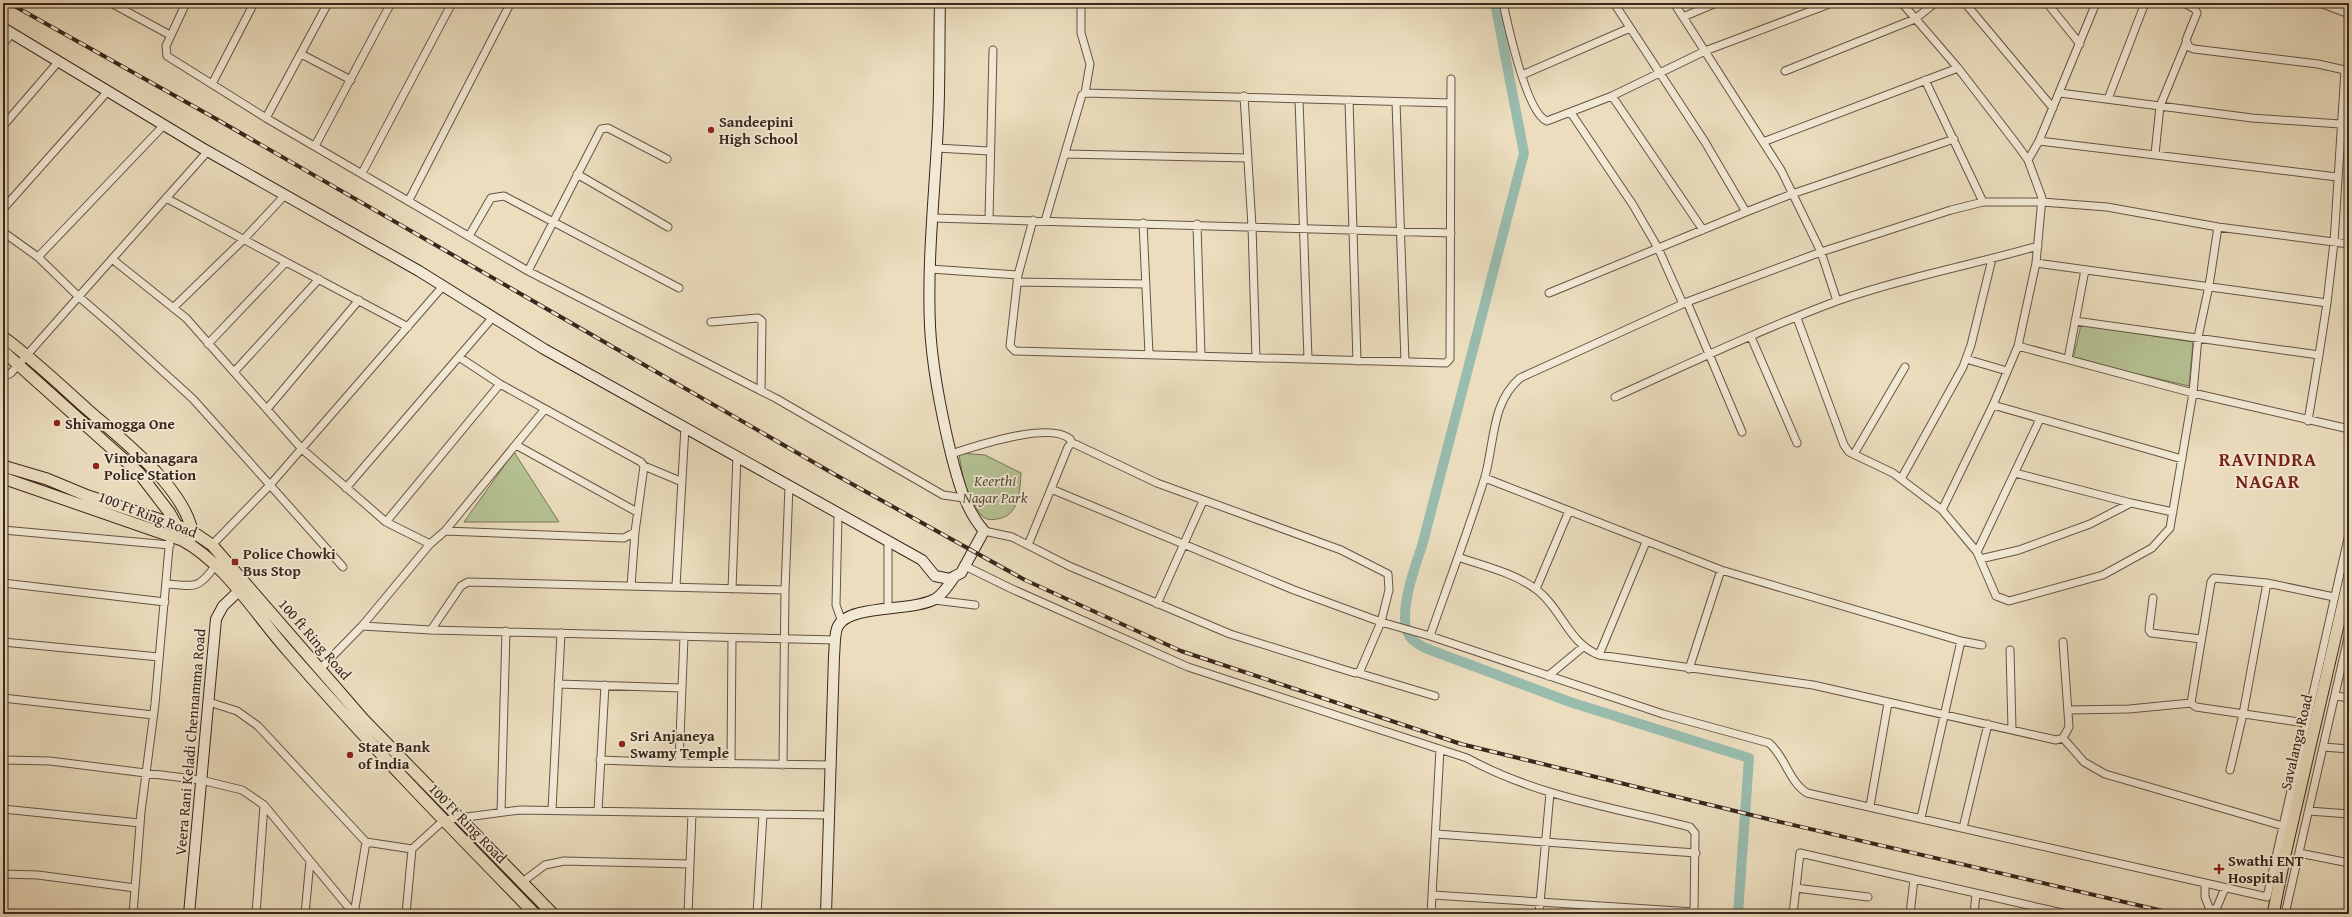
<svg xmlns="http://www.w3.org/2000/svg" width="2352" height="917" viewBox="0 0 2352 917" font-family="'Gentium Book Plus',serif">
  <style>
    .green { fill: #b5c293; stroke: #787457 }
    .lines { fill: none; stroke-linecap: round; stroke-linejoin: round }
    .canal { stroke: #98bcae; stroke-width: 10 }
    .street-casing { stroke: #665444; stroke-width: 9 }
    .secondary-casing { stroke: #3a261b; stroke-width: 12 }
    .primary-casing { stroke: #3a261b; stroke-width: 13 }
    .street { stroke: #f2e9d5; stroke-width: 7 }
    .secondary { stroke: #f2e9d5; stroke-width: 10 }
    .primary { stroke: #ebddbe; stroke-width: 11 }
    .rail-casing { stroke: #3a261b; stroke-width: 4 }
    .rail { stroke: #f2e9d5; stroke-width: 2.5; stroke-dasharray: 8; stroke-linecap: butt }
    .poi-dot { fill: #8f2418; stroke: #f2e9d5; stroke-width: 1.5 }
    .labels { text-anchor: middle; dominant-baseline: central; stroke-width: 3.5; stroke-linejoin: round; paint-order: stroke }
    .poi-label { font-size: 15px; font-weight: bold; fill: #3a261b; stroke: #f2e9d5; text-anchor: start }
    .park-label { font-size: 15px; font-style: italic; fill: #594d39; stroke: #f2e9d5 }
    .street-label { font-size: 15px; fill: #3a261b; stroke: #f2e9d5 }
    .district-label { font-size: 19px; font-weight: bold; letter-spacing: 1px; fill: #7a1f14; stroke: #f2e9d5 }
  </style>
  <rect width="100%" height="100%" fill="#ebddbe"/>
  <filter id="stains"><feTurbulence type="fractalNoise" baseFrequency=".005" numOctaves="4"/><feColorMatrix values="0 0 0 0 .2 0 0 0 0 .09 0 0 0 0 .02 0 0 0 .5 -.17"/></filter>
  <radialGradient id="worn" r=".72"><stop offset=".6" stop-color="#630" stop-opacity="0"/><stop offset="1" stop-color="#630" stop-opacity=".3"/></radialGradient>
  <path class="green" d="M 2081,325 L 2193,342 L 2189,386 L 2073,359 Z
    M 514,452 L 559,522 L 464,522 Z
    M 959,453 L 985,455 L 1021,473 C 1020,490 1019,517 997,519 C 992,520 986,520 982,516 C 968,501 961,473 959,453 Z"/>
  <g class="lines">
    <path class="canal" d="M 1495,3 L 1524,153 L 1422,546 C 1415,566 1396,618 1410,637 C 1413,642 1421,645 1425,648 L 1570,702 L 1749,758 L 1738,914"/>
    <g class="street-casing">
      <path id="street" d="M 111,3 L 170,35
        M 186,3 L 166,46 L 167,56 L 266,118 L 528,271 L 777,399 L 943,495 L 964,498
        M 1081,3 L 1081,33 L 1090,64 L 1085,93
        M 1503,3 C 1508,26 1527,114 1547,121 L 1612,96 L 1705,51 L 1832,3
        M 1614,3 L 1705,142 L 1746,212 L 1792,194 L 1954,139
        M 1674,3 L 1781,170 L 1821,252 L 1837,301
        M 1902,3 L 1958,68 L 2018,146 L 2028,160 L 2042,198 L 2036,263 L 2018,346 L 1993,405 L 1942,510 L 1977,552 L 1996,596 L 2009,601 L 2103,575 L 2152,548 L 2170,528 L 2193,393 L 2198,337 L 2209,286 L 2218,227
        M 1965,3 L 2053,108
        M 2047,3 L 2080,44
        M 2184,3 L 2195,9 L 2197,13 L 2186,40 L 2189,47 L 2194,49 L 2318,64 L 2349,71
        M 2320,3 L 2349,14
        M 1683,17 L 1716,3
        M 3,44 L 12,33
        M 301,54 L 351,80
        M 1785,71 L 1915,19 L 1935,3
        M 1522,75 L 1630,28
        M 1925,80 L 1983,202
        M 212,84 L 254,3
        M 2060,93 L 2252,118 L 2340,124
        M 1244,96 L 1252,226 L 1256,358
        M 1612,96 L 1703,230
        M 1299,99 L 1308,359
        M 2108,99 L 2145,3
        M 1349,100 L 1357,361
        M 1396,102 L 1405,362
        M 1571,113 L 1633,205 L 1658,248 L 1683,304
        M 266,118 L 328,3
        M 3,126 L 59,61
        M 2039,141 L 2337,177
        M 1763,142 L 1958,68
        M 315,146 L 391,3
        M 937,148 L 989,151
        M 1065,154 L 1248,158
        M 2155,154 L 2160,106 L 2186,43
        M 2028,160 L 2039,141 L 2096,3
        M 362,173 L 452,3
        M 577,174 L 668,227
        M 166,198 L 408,327
        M 409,200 L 509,6 L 508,3
        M 3,209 L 108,91
        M 933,218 L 1451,233
        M 989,219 L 993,50
        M 1033,220 L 1018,275 L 1010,346 L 1015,351 L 1446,363 L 1450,359 L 1451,79
        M 1045,221 L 1082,95 L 1085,93 L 1451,103
        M 1143,223 L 1149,354
        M 1197,224 L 1201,356
        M 3,232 L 38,257 L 78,296 L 114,327 L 193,399 L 270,485 L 443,286
        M 469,236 L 491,198 L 504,196 L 679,288
        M 38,257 L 164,125
        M 112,259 L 208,151
        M 2036,263 L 2327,303 L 2334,242 L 2345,70
        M 930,269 L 1018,275
        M 528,271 L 601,129 L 608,128 L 667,159
        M 1017,282 L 1146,284
        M 1549,293 L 1746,212
        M 1687,302 L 1742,432
        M 173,308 L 244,239 L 285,195
        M 1797,318 L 1844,445 L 1849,452 L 1893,473 L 1942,510
        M 2075,321 L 2319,355 L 2327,303
        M 711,322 L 758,318 L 762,321 L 761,391
        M 1751,337 L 1797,443
        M 208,344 L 286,262
        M 2018,346 L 2193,393 L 2349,429
        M 459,357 L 500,384
        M 1966,359 L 2007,371
        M 2068,359 L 2085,270
        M 235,371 L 319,279
        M 3,377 L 11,373 L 112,259 L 186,318 L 302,449 L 386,522 L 500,384 L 641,462 L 644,466 L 635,532 L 624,538 L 445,531 L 430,544 L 362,626 L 321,668
        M 1615,397 C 1688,364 1762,329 1837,301 C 1902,278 1972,265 2038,246
        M 1993,405 L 2182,459
        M 267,409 L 359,300
        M 2308,421 L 2319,355
        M 516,445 L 637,512
        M 951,454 C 976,446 1049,421 1070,439 L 1072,443
        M 1854,454 L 1905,367
        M 644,466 L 680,481
        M 2015,473 L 2131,503
        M 1485,478 L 1721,570 L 1961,641 L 1982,645
        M 1901,479 L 1963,367 L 1971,345 L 1992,259
        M 346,488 L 493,317
        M 838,515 L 836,605 L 842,622
        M 386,522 L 430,544
        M 3,530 L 170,545
        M 445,531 L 545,409
        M 984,531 L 1012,537 L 1069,566 L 1230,634 L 1355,673 L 1360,671 L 1381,622 L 1430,636 L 1663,714 L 1769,743 C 1785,756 1789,782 1807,793 L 2267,897 L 2349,534
        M 888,542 L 888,609
        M 212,545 L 270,485 L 343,567
        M 1028,545 L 1051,489 L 1294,590 L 1381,622 L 1389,590 L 1388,574 L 1341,550 L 1157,483 L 1075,444 L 1072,443 L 1068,447 L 1051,489
        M 1977,552 L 2040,419
        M 1458,557 C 1484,566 1515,573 1537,590 C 1561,608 1569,644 1599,655 L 1813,685 L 2056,740 L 2063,738 L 2069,727 L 2063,642
        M 1980,559 L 2019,550 L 2090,524 L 2131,503 L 2173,512
        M 965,566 L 1012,589 L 1188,667 L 1467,758 C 1536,796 1615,808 1690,827 L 1695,833 L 1694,914
        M 3,583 L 165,602
        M 167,584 C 194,586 198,590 215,566
        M 631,586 L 635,532
        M 676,586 L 685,427
        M 732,589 L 737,456
        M 1536,589 L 1569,511
        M 2153,598 L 2149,630 L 2151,633 L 2201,639
        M 934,600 L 975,605
        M 1157,604 L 1203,501
        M 362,626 L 431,630 L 836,640
        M 431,630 L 461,586 L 468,582 L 785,590
        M 1430,636 C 1448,584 1468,532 1484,480 C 1495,445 1490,404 1520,378 L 1687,302 L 1821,252 L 1951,210 L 1983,202 L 2042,202 L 2107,207 L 2218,227 L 2349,244
        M 3,642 L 159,657
        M 2010,650 L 2012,729
        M 1599,655 L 1646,542
        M 1689,669 L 1721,570
        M 1358,673 L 1435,696
        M 1548,676 L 1583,647
        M 558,684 L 682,688
        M 2336,696 L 2349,698
        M 3,698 L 153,715
        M 209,702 L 237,711 L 258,726 L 366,842 L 412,849
        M 2068,710 L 2129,709 L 2191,703
        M 2306,723 L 2196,707 L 2191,703 L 2211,582 L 2214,578 L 2267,583 L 2334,597
        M 2063,738 L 2084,762 L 2105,774 L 2283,826
        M 2323,747 L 2349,749
        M 3,760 L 50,761 L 201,780 L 242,790 L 264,805 L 354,914
        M 600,760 L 679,763 L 832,765
        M 679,763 L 684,637
        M 731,764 L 732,638
        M 783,765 L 785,590 L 789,486
        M 2230,770 L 2243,714 L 2267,583
        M 1870,806 L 1888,703
        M 3,809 L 140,823
        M 552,810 L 561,633
        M 598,811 L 605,685
        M 2309,811 L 2349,814
        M 501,812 L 506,631
        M 1921,818 L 1961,641
        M 1963,828 L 1988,724
        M 1436,834 L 1696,853
        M 2299,853 L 2349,863
        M 3,874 L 38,875 L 135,888
        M 521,883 L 545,865 L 564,861 L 690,864
        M 2205,883 L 2205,897 L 2211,912
        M 1796,888 L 1868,897
        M 1433,895 L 1694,912
        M 133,914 L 141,812 L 155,704 L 170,536
        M 256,914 L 264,805
        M 305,914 L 310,861
        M 354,914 L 366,842
        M 406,914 L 412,849 L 444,820 L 520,810 L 829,815
        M 688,914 L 692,813
        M 757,914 L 763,814
        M 1431,914 L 1440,749
        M 1539,914 L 1550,793
        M 1793,914 L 1800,853 L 2067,914
        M 1910,914 L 1914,879
        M 1974,914 L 1976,894
        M 2208,914 L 2217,907 L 2225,888
        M 2285,914 L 2349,633
        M 2293,914 L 2302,914"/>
    </g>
    <g class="secondary-casing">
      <path id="secondary" d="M 3,28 L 202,148 L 419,271 L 544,349 L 922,560 L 935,576 L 950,579 L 955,576 L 961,573 L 984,531 C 965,509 958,481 951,454 C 941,412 932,369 930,326 C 927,259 935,191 938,124 C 940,84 939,43 940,3
        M 189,914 L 216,619 L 223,606 L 244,586
        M 826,914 L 834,656 C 835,648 834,633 838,626 C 850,604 912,612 935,599 C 943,595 949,584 955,576"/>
    </g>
    <g class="primary-casing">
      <path id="primary" d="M 3,337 C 33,359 60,385 88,410 C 122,440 187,489 193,536
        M 3,351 L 139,473 L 169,512 L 178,528
        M 3,466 L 47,479 L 88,496 L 176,525 L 193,532 L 212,545 L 364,720 L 553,914
        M 3,478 L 182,540 C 226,564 255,614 288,651 C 367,742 451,828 535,914
        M 2273,914 L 2286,850 L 2349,578"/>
    </g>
    <use href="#street" class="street"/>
    <use href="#secondary" class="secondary"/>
    <use href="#primary" class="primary"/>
    <g class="rail-casing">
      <path id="rail" d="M 9,3 L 211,116 L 834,474 L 1025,580 L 1181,651 L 1461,744 L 1776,821 L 2176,914"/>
    </g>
    <use href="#rail" class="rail"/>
  </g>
  <g class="poi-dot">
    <circle cx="711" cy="130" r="4"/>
    <circle cx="57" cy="423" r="4"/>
    <circle cx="96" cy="466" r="4"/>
    <rect x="231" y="558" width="8" height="8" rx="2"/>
    <circle cx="622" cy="744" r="4"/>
    <circle cx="350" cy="755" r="4"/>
    <path d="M2217 863h4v4h4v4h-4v4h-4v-4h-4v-4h4z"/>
  </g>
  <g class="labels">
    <g class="poi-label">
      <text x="719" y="121">Sandeepini<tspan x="719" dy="17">High School</tspan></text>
      <text x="65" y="423">Shivamogga One</text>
      <text x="104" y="457">Vinobanagara<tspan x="104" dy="17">Police Station</tspan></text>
      <text x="243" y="553">Police Chowki<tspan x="243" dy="17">Bus Stop</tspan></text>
      <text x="630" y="735">Sri Anjaneya<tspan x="630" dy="17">Swamy Temple</tspan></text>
      <text x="358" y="746">State Bank<tspan x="358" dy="17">of India</tspan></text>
      <text x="2228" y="860">Swathi ENT<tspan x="2228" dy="17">Hospital</tspan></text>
    </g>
    <g class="park-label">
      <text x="995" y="480">Keerthi<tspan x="995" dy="17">Nagar Park</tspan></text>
    </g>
    <g class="street-label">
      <text transform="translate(148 514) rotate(21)">100 Ft Ring Road</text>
      <text transform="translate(315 639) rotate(49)">100 ft Ring Road</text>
      <text transform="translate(190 742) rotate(-85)">Veera Rani Keladi Chennamma Road</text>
      <text transform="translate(2296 742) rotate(-77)">Savalanga Road</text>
      <text transform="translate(468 823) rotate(46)">100 Ft Ring Road</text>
    </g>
    <g class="district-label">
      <text x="2268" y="459">RAVINDRA<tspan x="2268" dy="22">NAGAR</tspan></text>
    </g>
  </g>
  <rect width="2352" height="917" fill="none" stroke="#ebddbe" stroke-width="16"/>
  <rect x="4" y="4" width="2344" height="909" fill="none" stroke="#3a261b" stroke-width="2"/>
  <rect x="8" y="8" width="2336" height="901" fill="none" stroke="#3a261b"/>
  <rect width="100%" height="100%" filter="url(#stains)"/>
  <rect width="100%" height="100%" fill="url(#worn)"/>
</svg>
